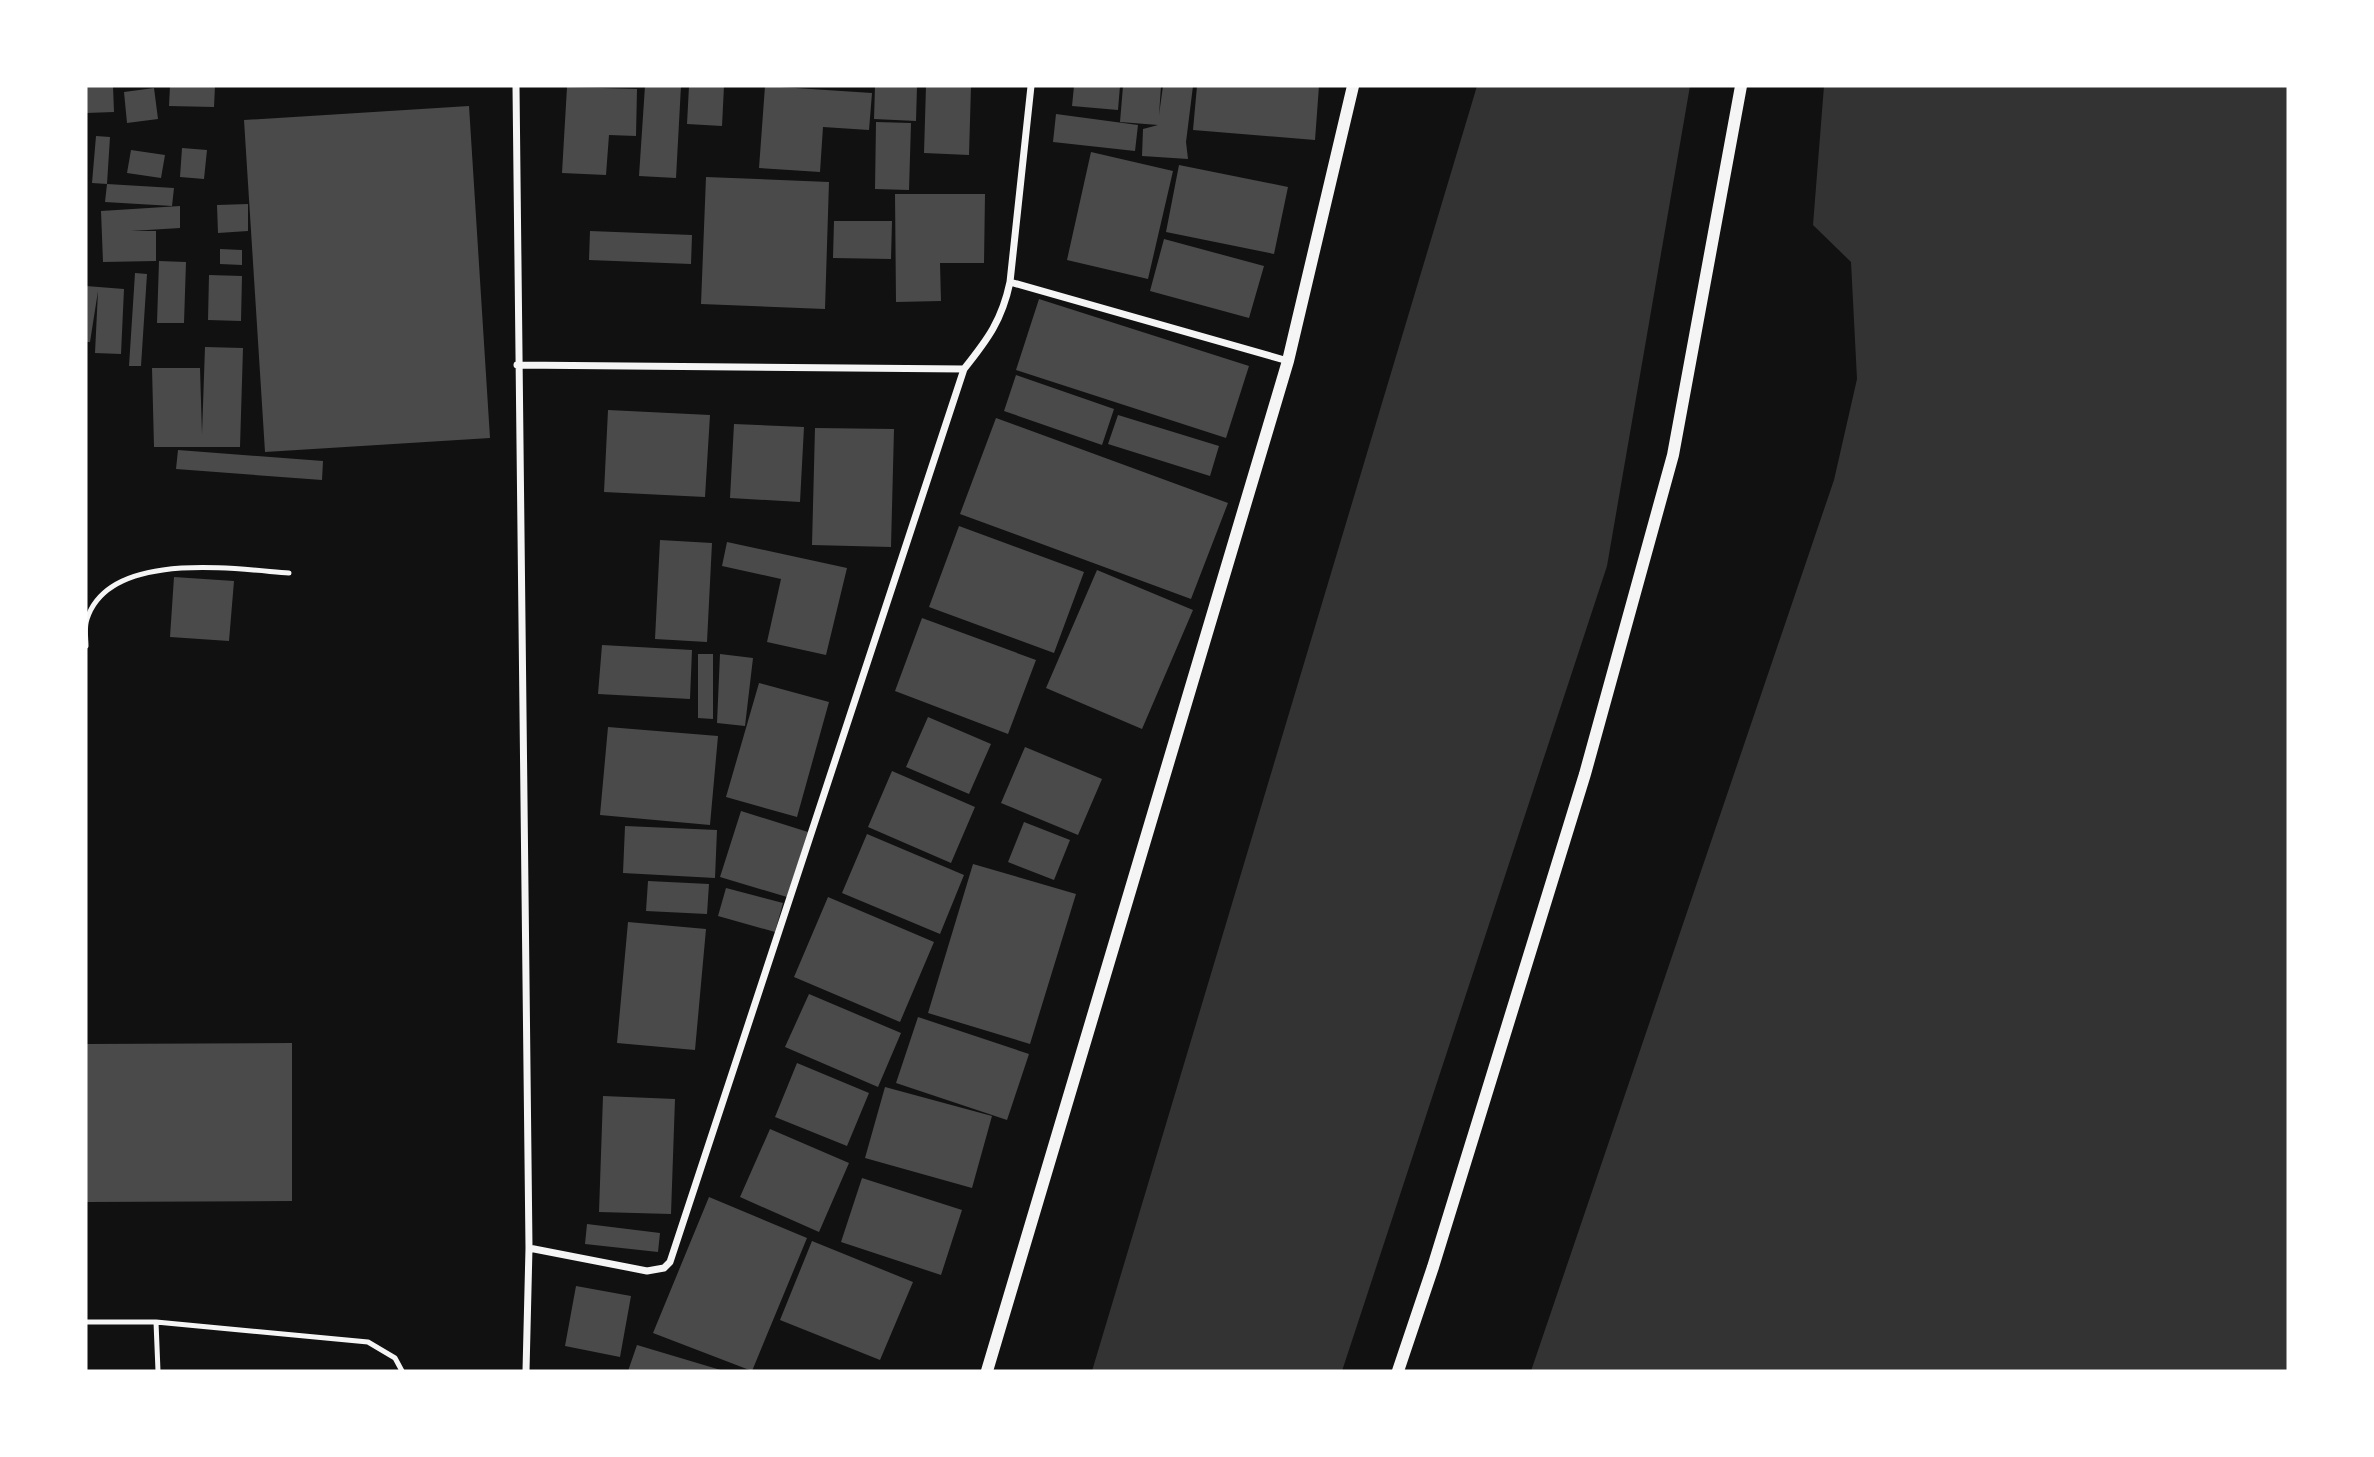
<svg xmlns="http://www.w3.org/2000/svg" width="2374" height="1457" viewBox="0 0 2374 1457" font-family="Roboto,sans-serif">
  <style>
    .water { fill: #333 }
    .building { fill: #4a4a4a }
    .lines { fill: none; stroke-linecap: round; stroke-linejoin: round }
    .service { stroke: #f5f5f5; stroke-width: 5 }
    .minor { stroke: #f5f5f5; stroke-width: 7 }
    .tertiary { stroke: #f5f5f5; stroke-width: 12 }
  </style>
  <rect width="100%" height="100%" fill="#111"/>
  <path class="water" d="M 1477,86 L 1690,86 L 1607,566 L 1342,1371 L 1092,1371 Z
    M 1824,86 L 2288,86 L 2288,1371 L 1531,1371 L 1834,480 L 1857,379 L 1851,262 L 1813,225 Z"/>
  <path class="building" d="M 86,86 L 113,86 L 114,112 L 86,113 Z
    M 170,86 L 215,86 L 214,107 L 169,106 Z
    M 645,86 L 681,86 L 676,178 L 639,176 Z
    M 689,86 L 724,86 L 722,126 L 687,124 Z
    M 765,86 L 872,93 L 869,130 L 823,127 L 820,172 L 759,168 Z
    M 875,86 L 917,86 L 916,121 L 874,119 Z
    M 926,86 L 971,86 L 969,155 L 924,153 Z
    M 1074,86 L 1120,86 L 1118,110 L 1072,106 Z
    M 1123,86 L 1161,86 L 1159,115 L 1163,86 L 1193,86 L 1186,142 L 1188,159 L 1142,156 L 1143,129 L 1158,125 L 1120,122 Z
    M 1197,86 L 1319,86 L 1315,140 L 1193,130 Z
    M 567,87 L 637,89 L 636,136 L 609,135 L 606,175 L 562,173 Z
    M 154,88 L 158,119 L 127,123 L 124,92 Z
    M 469,106 L 490,438 L 265,452 L 244,120 Z
    M 1056,114 L 1138,125 L 1135,151 L 1053,142 Z
    M 876,122 L 911,123 L 909,190 L 875,189 Z
    M 96,136 L 110,137 L 107,184 L 92,183 Z
    M 182,148 L 207,150 L 204,179 L 180,177 Z
    M 131,150 L 165,155 L 161,178 L 127,173 Z
    M 1091,152 L 1173,171 L 1148,279 L 1067,260 Z
    M 1179,165 L 1288,187 L 1274,254 L 1166,232 Z
    M 706,177 L 829,182 L 825,309 L 701,304 Z
    M 107,184 L 174,188 L 172,206 L 105,202 Z
    M 895,194 L 985,194 L 984,263 L 940,263 L 941,301 L 896,302 Z
    M 248,204 L 248,231 L 218,233 L 217,205 Z
    M 180,206 L 180,228 L 131,231 L 156,231 L 156,261 L 103,262 L 101,211 Z
    M 834,221 L 892,221 L 891,259 L 833,258 Z
    M 590,231 L 692,235 L 691,264 L 589,260 Z
    M 1164,239 L 1264,266 L 1249,318 L 1150,291 Z
    M 220,249 L 242,250 L 242,265 L 220,264 Z
    M 159,261 L 186,262 L 184,323 L 157,323 Z
    M 135,273 L 147,274 L 141,366 L 129,366 Z
    M 209,275 L 242,276 L 241,321 L 208,320 Z
    M 86,286 L 124,289 L 121,354 L 95,353 L 98,291 L 90,342 L 86,342 Z
    M 1039,299 L 1249,366 L 1226,438 L 1016,370 Z
    M 205,347 L 243,348 L 240,447 L 154,447 L 152,368 L 200,368 L 202,434 Z
    M 1016,375 L 1114,409 L 1102,445 L 1004,411 Z
    M 608,410 L 710,415 L 705,497 L 604,492 Z
    M 1118,415 L 1219,446 L 1210,476 L 1108,444 Z
    M 996,418 L 1228,503 L 1191,599 L 960,514 Z
    M 734,424 L 804,427 L 800,502 L 730,498 Z
    M 815,428 L 894,429 L 891,547 L 812,545 Z
    M 178,450 L 323,461 L 322,480 L 176,469 Z
    M 959,526 L 1084,572 L 1054,653 L 929,607 Z
    M 660,540 L 712,543 L 707,642 L 655,639 Z
    M 727,542 L 847,568 L 826,655 L 767,642 L 781,579 L 722,566 Z
    M 1097,570 L 1193,610 L 1142,729 L 1046,688 Z
    M 174,577 L 234,581 L 229,641 L 170,637 Z
    M 922,618 L 1036,660 L 1008,734 L 895,691 Z
    M 602,645 L 692,650 L 690,699 L 598,694 Z
    M 698,654 L 713,654 L 713,719 L 698,718 Z
    M 720,654 L 753,658 L 745,726 L 717,723 Z
    M 759,683 L 829,702 L 797,817 L 726,797 Z
    M 928,717 L 991,744 L 969,794 L 906,767 Z
    M 608,727 L 718,736 L 710,825 L 600,815 Z
    M 1025,747 L 1102,779 L 1078,835 L 1001,803 Z
    M 892,771 L 975,807 L 951,863 L 868,827 Z
    M 741,811 L 808,832 L 787,897 L 720,877 Z
    M 1024,822 L 1070,840 L 1054,880 L 1008,862 Z
    M 625,826 L 717,830 L 715,878 L 623,873 Z
    M 867,834 L 964,875 L 940,934 L 842,893 Z
    M 973,864 L 1076,894 L 1030,1044 L 928,1013 Z
    M 648,881 L 709,884 L 707,914 L 646,911 Z
    M 726,888 L 783,903 L 775,932 L 718,916 Z
    M 828,897 L 934,942 L 900,1022 L 794,977 Z
    M 628,922 L 706,929 L 695,1050 L 617,1043 Z
    M 809,994 L 901,1033 L 878,1087 L 785,1047 Z
    M 918,1017 L 1029,1054 L 1007,1120 L 896,1083 Z
    M 292,1043 L 292,1201 L 86,1202 L 86,1044 Z
    M 797,1063 L 869,1093 L 847,1146 L 775,1117 Z
    M 885,1087 L 992,1116 L 972,1188 L 865,1158 Z
    M 603,1096 L 675,1099 L 671,1214 L 599,1212 Z
    M 770,1129 L 849,1163 L 819,1232 L 740,1197 Z
    M 862,1178 L 962,1210 L 941,1275 L 841,1242 Z
    M 709,1197 L 807,1238 L 752,1371 L 653,1333 Z
    M 587,1224 L 660,1233 L 658,1252 L 585,1244 Z
    M 812,1241 L 913,1282 L 880,1360 L 780,1320 Z
    M 576,1286 L 631,1296 L 620,1357 L 565,1346 Z
    M 637,1345 L 724,1371 L 628,1371 Z"/>
  <g class="lines">
    <path class="service" d="M 86,646 C 86,639 84,627 87,619 C 109,550 233,569 289,573
      M 86,1322 L 156,1322
      M 158,1371 L 156,1322 L 368,1342 L 395,1358 L 402,1371"/>
    <path class="minor" d="M 516,86 L 529,1248 L 526,1371
      M 1010,282 L 1288,361
      M 517,365 L 964,369
      M 529,1248 L 647,1271 L 664,1268 L 670,1262 L 964,369 C 988,339 1002,320 1010,282 L 1031,86"/>
    <path class="tertiary" d="M 987,1371 L 1288,361 L 1353,86
      M 1398,1371 L 1433,1267 L 1585,774 L 1673,455 L 1741,86"/>
  </g>
  <rect width="2374" height="1457" fill="none" stroke="#ffffff" stroke-width="175"/>
</svg>
